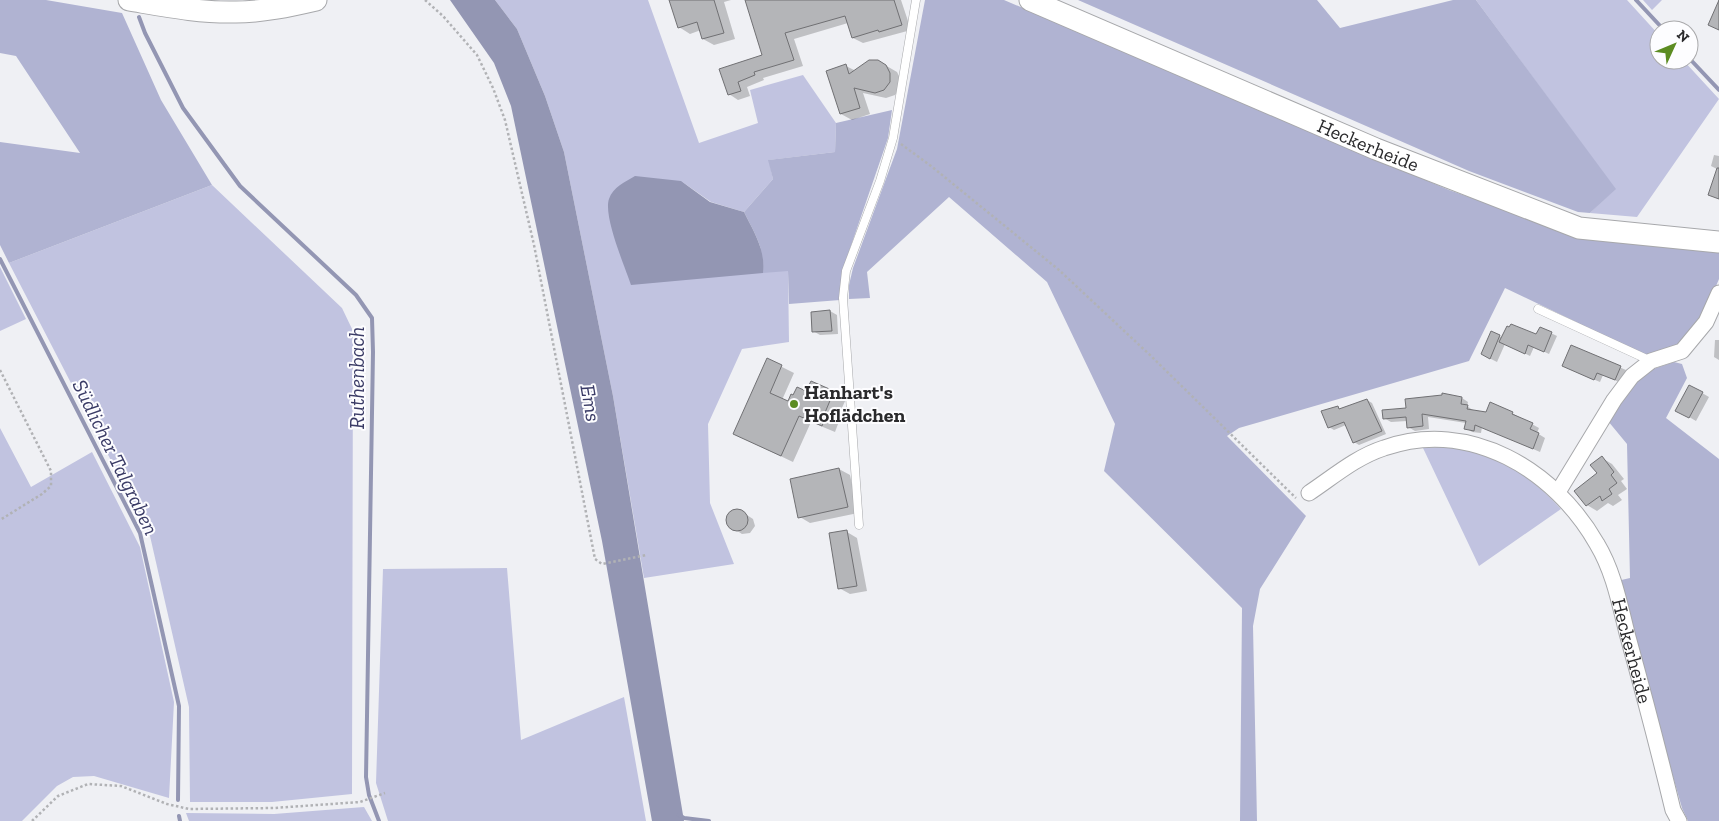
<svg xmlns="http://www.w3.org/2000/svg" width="1719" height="821" viewBox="0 0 1719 821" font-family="'Zilla Slab',serif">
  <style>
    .green { fill: #c1c3e0 }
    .forest { fill: #b0b3d2 }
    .water { fill: #9396b3 }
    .shadow { fill: #0003 }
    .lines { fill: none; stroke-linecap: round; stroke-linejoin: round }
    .stream { stroke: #9396b3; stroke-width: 4 }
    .building { fill: #b4b5b8; stroke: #707073 }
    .service-casing { stroke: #a7a8ab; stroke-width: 9 }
    .minor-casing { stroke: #a7a8ab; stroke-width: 17 }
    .secondary-casing { stroke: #a7a8ab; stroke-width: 23 }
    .path { stroke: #b1b2b5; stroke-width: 2.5; stroke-dasharray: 2.5 2.5; stroke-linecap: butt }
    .service { stroke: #fff; stroke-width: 8 }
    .minor { stroke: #fff; stroke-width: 15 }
    .secondary { stroke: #fff; stroke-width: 21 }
    .poi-dot { fill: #5c8c22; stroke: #fdfdff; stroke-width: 2 }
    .labels { text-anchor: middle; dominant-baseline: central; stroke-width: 4; stroke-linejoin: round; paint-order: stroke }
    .street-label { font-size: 20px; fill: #2a2a2c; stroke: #fdfdff }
    .poi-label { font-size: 20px; font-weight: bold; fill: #2a2a2c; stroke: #fdfdff; text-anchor: start }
    .water-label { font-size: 21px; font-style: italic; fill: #3a3b66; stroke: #fdfdff }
  </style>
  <rect width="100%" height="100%" fill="#eff0f4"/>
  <path class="green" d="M 495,0 L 648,0 L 699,143 L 758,123 L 750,90 L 803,75 L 836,123 L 835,152 L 769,160 L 773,179 L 744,212 L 711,202 L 681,181 L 788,271 L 789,342 L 742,349 L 708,424 L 710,503 L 734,564 L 644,578 L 613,396 L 564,152 L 545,96 L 517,29 Z
    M 1476,0 L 1627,0 L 1659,35 L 1659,60 L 1683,60 L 1719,99 L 1637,217 L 1590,213 L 1615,189 Z
    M 1643,0 L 1662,0 L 1652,10 Z
    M 212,185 L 342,308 L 353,331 L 352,794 L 272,802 L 190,802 L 189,707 L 150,536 L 9,263 Z
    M 0,267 L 26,319 L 0,331 Z
    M 0,428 L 31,487 L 92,452 L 140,547 L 174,702 L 169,798 L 94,776 L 73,777 L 57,786 L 22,821 L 0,821 Z
    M 1451,446 C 1494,450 1532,477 1561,509 L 1479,566 L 1423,448 Z
    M 507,568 L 521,740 L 624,697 L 646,821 L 388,821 L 376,783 L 383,569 Z
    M 364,807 L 372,821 L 189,821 L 186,813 L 274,814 Z"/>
  <path class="forest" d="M 0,0 L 46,0 L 122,13 L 161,100 L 212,185 L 9,263 L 0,245 L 0,142 L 80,153 L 16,56 L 0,53 Z
    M 925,0 L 1004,0 L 1449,190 L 1577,235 L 1719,252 L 1719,279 L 1702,319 L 1684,343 L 1669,351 L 1645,355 L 1505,288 L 1469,361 L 1239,428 L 1227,436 L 1306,516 L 1260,589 L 1253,626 L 1257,821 L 1240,821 L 1242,608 L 1104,471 L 1115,424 L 1047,282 L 949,197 L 867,272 L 870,298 L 849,299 L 849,285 L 853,268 L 897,149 Z
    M 1078,0 L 1317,0 L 1340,28 L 1453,0 L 1476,0 L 1616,189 L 1590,213 L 1578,212 L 1469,171 Z
    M 892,110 L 888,138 L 843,269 L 840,300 L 789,304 L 788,271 L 763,273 C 766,251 754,232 744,212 L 773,179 L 768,160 L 835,152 L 836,123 Z
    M 1674,362 L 1682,364 L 1687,378 L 1666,418 L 1719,459 L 1719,821 L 1688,821 L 1682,808 L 1617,581 L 1630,578 L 1627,444 L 1608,421 L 1636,379 L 1650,370 Z"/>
  <path class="water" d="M 450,0 L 495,0 L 517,29 L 545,96 L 564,152 L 613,396 L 684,821 L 652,821 L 602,541 L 511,106 L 494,63 Z
    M 635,176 L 681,181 L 710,202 L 744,212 C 754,232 766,251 763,273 L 631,285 C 625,267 603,216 609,199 C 613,187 625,182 635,176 Z"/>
  <path class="shadow" d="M 671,0 L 731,0 L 724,2 L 735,39 L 714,45 L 703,39 L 701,30 L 690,34 L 679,27 Z
    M 746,0 L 901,0 L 911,30 L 863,43 L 853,38 L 848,23 L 794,39 L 803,66 L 763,78 L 764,80 L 747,87 L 750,96 L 738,100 L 729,94 L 721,69 L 764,56 Z
    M 878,61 L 897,72 L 901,80 L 900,88 L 895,95 L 886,98 L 863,93 L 870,114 L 852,120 L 841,114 L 846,66 L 856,71 Z
    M 1714,155 L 1719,156 L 1719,199 L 1709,195 L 1717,169 L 1711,166 Z
    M 830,311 L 837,315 L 838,334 L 820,335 L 813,331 Z
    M 1540,328 L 1557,336 L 1549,354 L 1534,347 L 1530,356 L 1505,344 L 1497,362 L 1489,358 L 1491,332 L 1503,338 L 1537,336 Z
    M 1715,340 L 1719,340 L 1719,360 L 1714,357 Z
    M 1572,347 L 1626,370 L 1621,383 L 1603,375 L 1600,382 L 1569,369 Z
    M 768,360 L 794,373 L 782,400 L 788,403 L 807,393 L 811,382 L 846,399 L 835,423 L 838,424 L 835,432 L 811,422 L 793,462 L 734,434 Z
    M 1690,386 L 1709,397 L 1696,421 L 1684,414 Z
    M 1462,398 L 1468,402 L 1467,406 L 1474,411 L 1487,413 L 1512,413 L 1539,428 L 1537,433 L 1545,438 L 1540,452 L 1482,427 L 1481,433 L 1472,432 L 1466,428 L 1466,423 L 1428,417 L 1429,429 L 1415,431 L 1408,427 L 1407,421 L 1391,422 L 1384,418 L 1407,409 Z
    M 1367,400 L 1372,403 L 1386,434 L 1359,445 L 1354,442 L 1346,425 L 1334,430 L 1329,427 L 1338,407 L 1341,410 Z
    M 1602,458 L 1612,464 L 1624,479 L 1621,481 L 1627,489 L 1618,495 L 1622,500 L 1613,506 L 1608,503 L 1597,511 L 1587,505 L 1598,474 Z
    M 839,469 L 850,475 L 858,513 L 810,523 L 800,517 Z
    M 739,510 L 753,519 L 755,526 L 750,533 L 742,534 L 728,525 L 727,517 L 731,511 Z
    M 847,532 L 857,538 L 867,591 L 850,594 L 839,588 Z"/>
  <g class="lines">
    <path class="stream" d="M 1636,0 L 1664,30
      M 139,17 L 145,33 L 183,108 L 240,186 L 356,295 L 372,318 L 373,352 L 366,777 L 369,795 L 379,821
      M 1689,58 L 1719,90
      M 0,259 L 140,533 L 179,706 L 178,800
      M 679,815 L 684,818 L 709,821
      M 179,816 L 180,821"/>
  </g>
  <path class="building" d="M 669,0 L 714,0 L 724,33 L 702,39 L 697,22 L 678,28 Z
    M 745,0 L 894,0 L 902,25 L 879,32 L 878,30 L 852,38 L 845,16 L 785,33 L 794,60 L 754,72 L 755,75 L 738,82 L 741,91 L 728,95 L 719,69 L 762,55 Z
    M 1719,0 L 1719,30 L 1708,25 Z
    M 869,60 L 878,60 L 886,65 L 890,73 L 890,82 L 884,90 L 875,93 L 854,88 L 860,108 L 840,114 L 826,71 L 846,64 L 849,74 Z
    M 1717,168 L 1719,168 L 1719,199 L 1708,195 Z
    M 830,310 L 832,331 L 812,332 L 811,312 Z
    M 1511,324 L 1536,334 L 1540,327 L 1552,332 L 1544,352 L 1528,345 L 1525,354 L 1499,342 L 1507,326 L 1509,327 Z
    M 1491,331 L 1500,335 L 1490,359 L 1481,354 Z
    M 1571,345 L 1621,366 L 1615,380 L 1597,373 L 1594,380 L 1562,366 Z
    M 767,358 L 782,365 L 770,393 L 788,401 L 791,394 L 793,395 L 797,387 L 806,391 L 811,381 L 834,391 L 824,415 L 826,416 L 822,426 L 799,416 L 781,456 L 733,434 Z
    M 1689,385 L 1703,392 L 1689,418 L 1675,411 Z
    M 1442,393 L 1462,397 L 1461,404 L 1468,405 L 1467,409 L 1486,412 L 1490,402 L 1513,412 L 1512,414 L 1533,423 L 1530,429 L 1539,433 L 1533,449 L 1475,425 L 1474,431 L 1464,429 L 1466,421 L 1422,414 L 1423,426 L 1407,428 L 1406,417 L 1383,419 L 1382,410 L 1406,408 L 1405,399 L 1442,395 Z
    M 1367,399 L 1382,431 L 1353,443 L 1344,422 L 1328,428 L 1321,411 L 1338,406 L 1339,409 Z
    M 1602,456 L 1614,472 L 1611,475 L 1617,483 L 1609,489 L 1612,494 L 1602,501 L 1600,496 L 1586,506 L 1574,491 L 1597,473 L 1590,465 Z
    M 839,468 L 848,507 L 798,518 L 790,479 Z
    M726 520a11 11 0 1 1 22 0a11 11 0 1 1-22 0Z
    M 847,530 L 857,586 L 838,589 L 829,533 Z"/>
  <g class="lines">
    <g class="service-casing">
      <path id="service" d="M 1538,309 L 1651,361
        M 859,525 L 843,298 L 846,271 L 880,181 L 893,138 L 916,0"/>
    </g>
    <g class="minor-casing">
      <g id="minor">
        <path d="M 1558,492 L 1614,400 L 1632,376 L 1651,361 L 1682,351 L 1706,322 L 1719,293"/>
        <path id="s1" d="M 1309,493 C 1333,477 1356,457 1384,448 C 1470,418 1555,470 1597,544 C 1614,572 1620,606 1628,637 C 1644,695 1659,752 1673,810 L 1679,821"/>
      </g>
    </g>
    <g class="secondary-casing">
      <g id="secondary">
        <path d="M 129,0 C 165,6 200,13 236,12 C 263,12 290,6 316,0"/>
        <path id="s2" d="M 1030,0 L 1376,149 L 1579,228 L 1719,242"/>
      </g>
    </g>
    <path class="path" d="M 425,0 L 443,16 L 477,55 L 493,88 L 505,120 L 534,245 L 595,559 L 602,564 L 646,555
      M 901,144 L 931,166 L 1059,270 L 1151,356 L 1296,498
      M 0,370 L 51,471 L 51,486 L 42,494 L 0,520
      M 32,821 L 58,796 L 88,784 L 121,786 L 167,804 L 189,809 L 274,808 L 360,802 L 385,793"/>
    <use href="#service" class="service"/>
    <use href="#minor" class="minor"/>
    <use href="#secondary" class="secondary"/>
  </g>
  <circle class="poi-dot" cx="794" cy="404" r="5"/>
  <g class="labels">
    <g class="street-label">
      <text stroke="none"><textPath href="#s2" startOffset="368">Heckerheide</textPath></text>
      <text stroke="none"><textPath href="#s1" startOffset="454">Heckerheide</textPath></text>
    </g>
    <g class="poi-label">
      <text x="804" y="392">Hanhart's<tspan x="804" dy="23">Hoflädchen</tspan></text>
    </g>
    <g class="water-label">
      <text transform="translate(356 378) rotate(-90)">Ruthenbach</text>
      <text transform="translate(591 403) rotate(80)">Ems</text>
      <text transform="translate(116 457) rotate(64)">Südlicher Talgraben</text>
    </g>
  </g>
  <g transform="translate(1674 45) rotate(46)"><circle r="24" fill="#fdfdff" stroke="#a9a9ab"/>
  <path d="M0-4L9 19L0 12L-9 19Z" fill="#5c8c22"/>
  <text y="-8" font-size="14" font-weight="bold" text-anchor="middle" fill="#2a2a2c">N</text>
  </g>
</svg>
